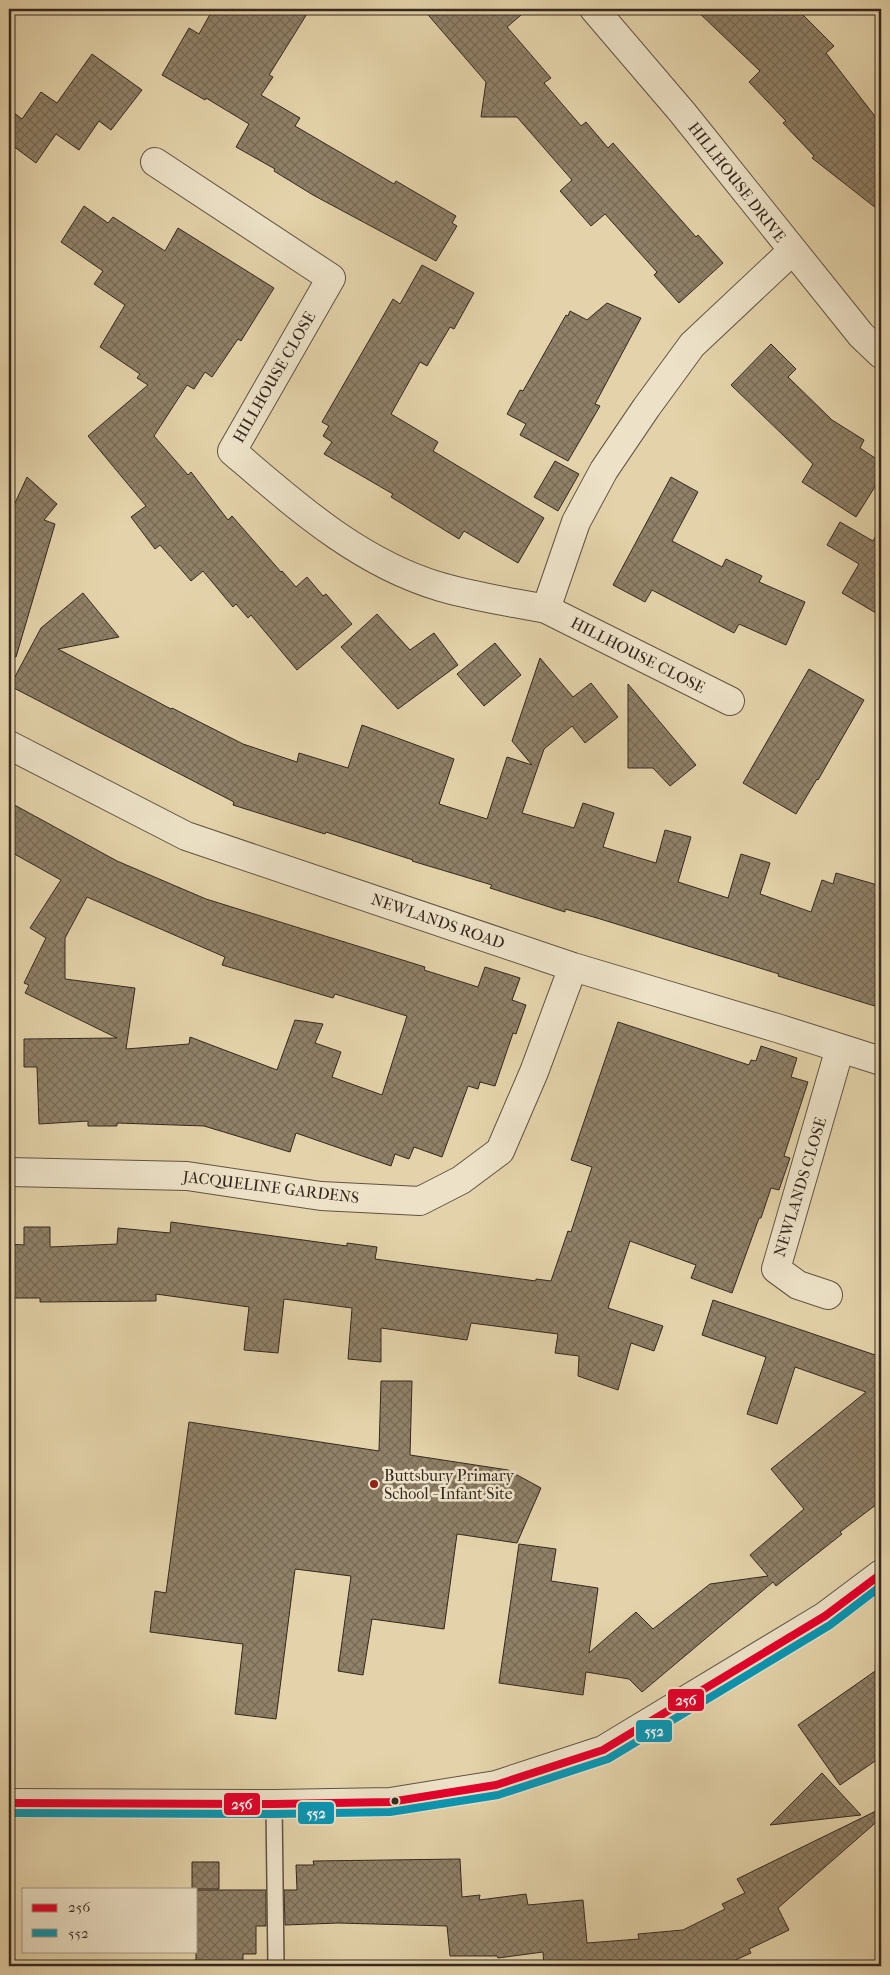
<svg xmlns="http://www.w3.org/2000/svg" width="890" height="1975" viewBox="0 0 890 1975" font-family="'IM FELL French Canon',serif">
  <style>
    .building { fill: url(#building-cross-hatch); stroke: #352820; fill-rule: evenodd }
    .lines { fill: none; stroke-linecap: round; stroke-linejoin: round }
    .lane-casing { stroke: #615342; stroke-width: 18 }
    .street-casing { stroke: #615342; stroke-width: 30 }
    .lane { stroke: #ede2c8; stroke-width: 15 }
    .street { stroke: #ede2c8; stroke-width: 28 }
    .bus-1-casing { stroke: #ede2c8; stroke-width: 11 }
    .bus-2-casing { stroke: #ede2c8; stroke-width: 11 }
    .bus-1 { stroke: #e4002b; stroke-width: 8 }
    .bus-2 { stroke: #0896b4; stroke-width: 8 }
    .poi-dot { fill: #8f2418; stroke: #ede2c8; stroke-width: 2 }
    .bus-dot { fill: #352820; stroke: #ede2c8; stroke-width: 2 }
    .labels { text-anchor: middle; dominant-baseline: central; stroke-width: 5; stroke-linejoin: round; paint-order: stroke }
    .street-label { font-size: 16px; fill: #352820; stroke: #ede2c8 }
    .poi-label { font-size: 16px; fill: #352820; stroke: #ede2c8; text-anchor: start }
    .line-badge { stroke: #ede2c8; stroke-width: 2 }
    .badge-label { font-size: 14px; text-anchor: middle; font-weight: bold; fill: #fff }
  </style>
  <defs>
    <pattern id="building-cross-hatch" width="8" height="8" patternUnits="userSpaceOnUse" patternTransform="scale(1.25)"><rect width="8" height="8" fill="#908168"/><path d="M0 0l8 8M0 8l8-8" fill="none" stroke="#766a55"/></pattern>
  </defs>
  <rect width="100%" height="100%" fill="#e4d3aa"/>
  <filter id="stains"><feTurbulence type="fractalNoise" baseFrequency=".004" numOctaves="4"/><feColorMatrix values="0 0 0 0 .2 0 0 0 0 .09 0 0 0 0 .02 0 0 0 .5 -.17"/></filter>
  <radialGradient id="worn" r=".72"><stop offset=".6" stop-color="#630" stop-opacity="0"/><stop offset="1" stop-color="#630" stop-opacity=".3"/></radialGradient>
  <path class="building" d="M 213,9 L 310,9 L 269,75 L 273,77 L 261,95 L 300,118 L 295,126 L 394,184 L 396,181 L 456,216 L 452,223 L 457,226 L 436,261 L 313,195 L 274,171 L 275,169 L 236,147 L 249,124 L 206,98 L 205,100 L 162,75 L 189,28 L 199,34 Z
    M 423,9 L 528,9 L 507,27 L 551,78 L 544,83 L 581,126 L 586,122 L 608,148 L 613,143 L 696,237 L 698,235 L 723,263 L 679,303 L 654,275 L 657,272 L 605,214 L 591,226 L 560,191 L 572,180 L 517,117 L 481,117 L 486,82 Z
    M 695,9 L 797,9 L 834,46 L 826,53 L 881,124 L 881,212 L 812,158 L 814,156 L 783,123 L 786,121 L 749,82 L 760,71 Z
    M 92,54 L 142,90 L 111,130 L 99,121 L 79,150 L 56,134 L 36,163 L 9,143 L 9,109 L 22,119 L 41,92 L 57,103 Z
    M 84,206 L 108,223 L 113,217 L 165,251 L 178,228 L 274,288 L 241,341 L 238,339 L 212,377 L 205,372 L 194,389 L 187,385 L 154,436 L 188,475 L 191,472 L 228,520 L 232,516 L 281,572 L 282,571 L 296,587 L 307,577 L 323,596 L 326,594 L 352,624 L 297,670 L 251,615 L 248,618 L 236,604 L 233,607 L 203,571 L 191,581 L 160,545 L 155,549 L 131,517 L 146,506 L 88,436 L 148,385 L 137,378 L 140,374 L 100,347 L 125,305 L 94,284 L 103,271 L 61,242 Z
    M 422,265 L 474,293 L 454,329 L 450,327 L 427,366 L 420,362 L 391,414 L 438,442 L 433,451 L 544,518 L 518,563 L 464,531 L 459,539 L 391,497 L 393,494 L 324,454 L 332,442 L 323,436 L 329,426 L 322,422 L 393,299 L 400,304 Z
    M 607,303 L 641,318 L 595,404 L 600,406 L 568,461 L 520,435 L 526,424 L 507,414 L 520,390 L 523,391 L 566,315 L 568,316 L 570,311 L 587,320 Z
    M 771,344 L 796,369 L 788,377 L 832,420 L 864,440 L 860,448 L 881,462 L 881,477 L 856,517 L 802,482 L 813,464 L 731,385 Z
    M 555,461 L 579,474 L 558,511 L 534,497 Z
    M 27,477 L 57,504 L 44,520 L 55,524 L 16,657 L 9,656 L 9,516 Z
    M 671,477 L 698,492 L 672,541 L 722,567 L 726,559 L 762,576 L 759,582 L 805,602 L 786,645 L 739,624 L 734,633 L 652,590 L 645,602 L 613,585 Z
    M 840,522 L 873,541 L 881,527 L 881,616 L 842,593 L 859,564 L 827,545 Z
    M 83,593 L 119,637 L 58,649 L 171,709 L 172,708 L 243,744 L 297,762 L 299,753 L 348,768 L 362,725 L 454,759 L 439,804 L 487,819 L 507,757 L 532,765 L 512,741 L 540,658 L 573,697 L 591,683 L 618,717 L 585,743 L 572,726 L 544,749 L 522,813 L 574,828 L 583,803 L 614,813 L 603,847 L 656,863 L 665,830 L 691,837 L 678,882 L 728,898 L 741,854 L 770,863 L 760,894 L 811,912 L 822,880 L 833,884 L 836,873 L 881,886 L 881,1008 L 778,976 L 779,974 L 597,918 L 565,909 L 565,912 L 490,888 L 492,885 L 412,861 L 413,860 L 326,832 L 325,834 L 233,805 L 234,802 L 10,686 L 41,628 Z
    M 377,614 L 410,650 L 434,633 L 458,665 L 398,709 L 341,647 Z
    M 495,643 L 521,675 L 484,706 L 457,674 Z
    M 809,669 L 864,700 L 818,780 L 817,779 L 796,814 L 743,783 Z
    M 628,684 L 696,765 L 670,786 L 653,768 L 628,768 Z
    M 9,802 L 117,861 L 206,899 L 425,967 L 424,970 L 478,987 L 485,967 L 520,978 L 512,1000 L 526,1005 L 516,1034 L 513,1033 L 495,1086 L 480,1082 L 478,1089 L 468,1086 L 442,1157 L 414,1147 L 409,1159 L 395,1154 L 391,1166 L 296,1133 L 290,1152 L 204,1126 L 117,1123 L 117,1126 L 88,1126 L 88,1121 L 39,1124 L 37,1067 L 24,1067 L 24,1039 L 117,1038 L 25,993 L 29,985 L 24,983 L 46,938 L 30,928 L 61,880 L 9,851 ZM 87,897 L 225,957 L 222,965 L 333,998 L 335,994 L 407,1016 L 382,1095 L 332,1077 L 341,1052 L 315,1043 L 323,1024 L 295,1020 L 277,1070 L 190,1037 L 189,1044 L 126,1049 L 135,988 L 65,979 L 65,938 Z
    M 618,1022 L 749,1065 L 751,1060 L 756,1061 L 761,1046 L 797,1058 L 791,1077 L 808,1082 L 784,1156 L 790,1158 L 779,1190 L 771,1188 L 761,1218 L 759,1218 L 732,1293 L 691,1278 L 696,1265 L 630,1241 L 608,1308 L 663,1326 L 654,1351 L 631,1343 L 618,1390 L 578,1376 L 579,1356 L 555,1353 L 558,1334 L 471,1323 L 467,1340 L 381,1328 L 381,1362 L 348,1359 L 352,1308 L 284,1299 L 278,1353 L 244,1350 L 249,1307 L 156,1294 L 156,1301 L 40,1302 L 40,1298 L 9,1298 L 9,1244 L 24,1245 L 24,1227 L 50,1227 L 50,1247 L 117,1244 L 118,1228 L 170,1233 L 171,1222 L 347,1246 L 347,1243 L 377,1247 L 375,1259 L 536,1281 L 536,1279 L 551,1281 L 568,1231 L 571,1232 L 592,1167 L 571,1160 Z
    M 713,1300 L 881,1357 L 881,1501 L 840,1532 L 842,1534 L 776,1586 L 773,1582 L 642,1692 L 629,1679 L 586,1672 L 583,1695 L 499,1683 L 519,1544 L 556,1549 L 551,1581 L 598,1588 L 589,1653 L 636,1612 L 653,1629 L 710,1584 L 768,1576 L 750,1555 L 804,1509 L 771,1469 L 866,1392 L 795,1367 L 777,1424 L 747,1414 L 766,1357 L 702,1335 Z
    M 381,1381 L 412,1381 L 410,1455 L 508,1470 L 541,1488 L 517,1543 L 457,1534 L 444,1629 L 372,1619 L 363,1675 L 338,1671 L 351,1576 L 295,1569 L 276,1719 L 235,1714 L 243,1644 L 150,1632 L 155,1591 L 166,1593 L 189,1422 L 379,1451 Z
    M 881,1667 L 881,1757 L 840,1785 L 798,1725 Z
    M 822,1773 L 861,1815 L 770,1825 Z
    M 878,1810 L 881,1818 L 778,1908 L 789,1930 L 749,1949 L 751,1953 L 722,1966 L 544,1966 L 543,1952 L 498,1958 L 497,1956 L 450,1956 L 447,1926 L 338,1923 L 285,1925 L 284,1890 L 297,1890 L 296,1865 L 314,1865 L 313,1861 L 460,1859 L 462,1897 L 480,1895 L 479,1900 L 526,1894 L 528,1905 L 583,1900 L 587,1943 L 639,1939 L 638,1934 L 683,1930 L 725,1909 L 722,1904 L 745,1893 L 737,1879 Z
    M 192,1862 L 219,1862 L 219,1889 L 192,1889 Z
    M 196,1890 L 266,1890 L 266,1926 L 256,1926 L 256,1954 L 243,1954 L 243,1966 L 196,1966 Z"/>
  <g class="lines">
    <g class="lane-casing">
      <path id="lane" d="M 274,1804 L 276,1966"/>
    </g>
    <g class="street-casing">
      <path id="street" d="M 594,9 L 682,112 L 861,335 L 881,354
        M 155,162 L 331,278 L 232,451 C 295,505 359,563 441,587 C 475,597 511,602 546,609 L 576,522 L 604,470 L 646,408 L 692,345 L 792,251
        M 546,609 L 730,701
        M 9,745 L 186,836 L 573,967 L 777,1028 L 881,1061
        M 9,1172 L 187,1176 L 321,1196 L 420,1201 L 461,1180 L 500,1151 L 534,1072 L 573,967
        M 828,1295 L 798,1285 L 776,1269 L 840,1048
        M 9,1803 L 274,1804 L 390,1802 L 496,1785 L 603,1750 L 825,1616 L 881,1574"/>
    </g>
    <use href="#lane" class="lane"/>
    <use href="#street" class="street"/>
    <g class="bus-1-casing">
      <path id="bus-1" d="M 9,1803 L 274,1804 L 390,1802 L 496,1785 L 603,1750 L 825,1616 L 881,1574"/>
    </g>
    <g class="bus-2-casing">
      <path id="bus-2" d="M 9,1813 L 274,1814 L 390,1812 L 498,1795 L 608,1759 L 830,1625 L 881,1586"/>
    </g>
    <use href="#bus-1" class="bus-1"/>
    <use href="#bus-2" class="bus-2"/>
  </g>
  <circle class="poi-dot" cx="374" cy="1484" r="5"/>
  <circle class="bus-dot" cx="395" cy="1801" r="4.5"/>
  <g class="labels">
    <g class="street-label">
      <text transform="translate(737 182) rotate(52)">HILLHOUSE DRIVE</text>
      <text transform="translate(274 377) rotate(-60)">HILLHOUSE CLOSE</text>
      <text transform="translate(638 655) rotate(27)">HILLHOUSE CLOSE</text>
      <text transform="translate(438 921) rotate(19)">NEWLANDS ROAD</text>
      <text transform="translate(271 1187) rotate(7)">JACQUELINE GARDENS</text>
      <text transform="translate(800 1187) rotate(-73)">NEWLANDS CLOSE</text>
    </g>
    <g class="poi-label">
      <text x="384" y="1475">Buttsbury Primary<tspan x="384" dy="18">School - Infant Site</tspan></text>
    </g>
  </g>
  <g class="line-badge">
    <rect x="667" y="1688" width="38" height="24" rx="5" fill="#e4002b"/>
    <rect x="635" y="1719" width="38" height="24" rx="5" fill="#0896b4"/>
    <rect x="223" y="1792" width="38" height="24" rx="5" fill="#e4002b"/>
    <rect x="297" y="1801" width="38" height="24" rx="5" fill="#0896b4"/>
  </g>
  <g class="badge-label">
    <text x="686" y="1705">256</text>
    <text x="654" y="1736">552</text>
    <text x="242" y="1809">256</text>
    <text x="316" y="1818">552</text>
  </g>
  <rect width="890" height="1975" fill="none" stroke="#e4d3aa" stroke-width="30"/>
  <rect x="10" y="10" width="870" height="1955" fill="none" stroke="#352820" stroke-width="2.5"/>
  <rect x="15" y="15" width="860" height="1945" fill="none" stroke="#352820"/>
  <rect x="22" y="1888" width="175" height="65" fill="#ede2c8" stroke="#a39885"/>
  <rect x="32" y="1904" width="25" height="8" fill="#e4002b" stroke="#a39885"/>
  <text x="68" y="1912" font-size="15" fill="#352820">256</text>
  <rect x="32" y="1929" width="25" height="8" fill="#0896b4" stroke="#a39885"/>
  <text x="68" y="1938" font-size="15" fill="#352820">552</text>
  <rect width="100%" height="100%" filter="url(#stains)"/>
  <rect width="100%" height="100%" fill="url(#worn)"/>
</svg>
